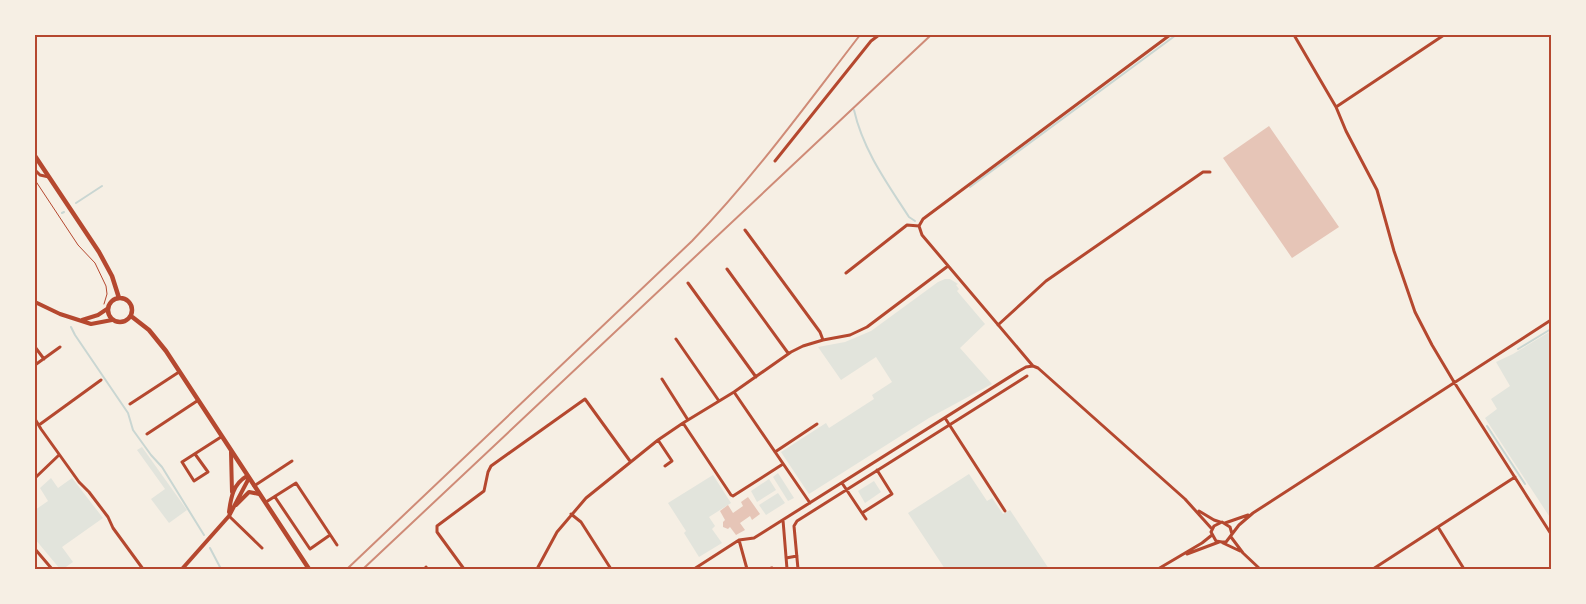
<svg xmlns="http://www.w3.org/2000/svg" width="1586" height="604" viewBox="0 0 1586 604" font-family="Ubuntu,sans-serif">
  <style>
    .green { fill: #e2e4dc }
    .lines { fill: none; stroke-linecap: round; stroke-linejoin: round }
    .stream { stroke: #c9d6d2; stroke-width: 2 }
    .building { fill: #e6c5b7 }
    .path { stroke: #b5482f; stroke-width: 1 }
    .minor { stroke: #b5482f; stroke-width: 3 }
    .tertiary { stroke: #b5482f; stroke-width: 4 }
    .secondary { stroke: #b5482f; stroke-width: 4.5 }
    .rail { stroke: #cf8b77; stroke-width: 2 }
    .neatline { fill: none; stroke: #b5482f; stroke-width: 2 }
  </style>
  <rect width="100%" height="100%" fill="#f6efe4"/>
  <path class="green" d="M 945,279 L 950,279 L 958,284 L 956,285 L 959,289 L 957,291 L 985,324 L 960,348 L 992,384 L 929,418 L 809,494 L 781,452 L 826,423 L 829,428 L 874,399 L 872,395 L 892,382 L 876,357 L 841,380 L 818,347 L 845,342 L 871,331 L 938,282 Z
    M 1551,331 L 1551,519 L 1485,418 L 1497,409 L 1491,399 L 1510,386 L 1496,362 L 1513,354 Z
    M 142,447 L 187,510 L 169,523 L 151,499 L 165,489 L 137,450 Z
    M 778,473 L 794,498 L 788,501 L 773,477 Z
    M 969,474 L 987,501 L 992,498 L 1003,514 L 1010,510 L 1049,569 L 945,569 L 908,513 Z
    M 713,475 L 731,503 L 709,517 L 715,526 L 712,529 L 722,543 L 699,557 L 684,533 L 686,531 L 668,503 Z
    M 51,478 L 58,488 L 72,478 L 103,518 L 62,547 L 73,562 L 63,569 L 60,569 L 35,539 L 35,510 L 48,501 L 40,488 Z
    M 769,479 L 776,490 L 757,502 L 751,491 Z
    M 874,481 L 881,492 L 865,503 L 858,491 Z
    M 778,493 L 785,503 L 766,515 L 759,505 Z"/>
  <g class="lines">
    <path class="stream" d="M 854,110 C 863,150 887,183 909,217 L 915,221
      M 970,187 L 1176,35
      M 76,203 L 102,186
      M 62,213 L 64,212
      M 71,327 L 75,335 L 128,413 L 133,430 L 151,455 L 162,467 L 204,535
      M 1518,349 L 1551,329
      M 1487,426 L 1525,484
      M 210,548 L 221,569"/>
  </g>
  <path class="building" d="M 1269,126 L 1339,227 L 1292,258 L 1223,158 Z
    M 748,497 L 760,514 L 752,520 L 750,516 L 740,523 L 745,530 L 736,535 L 730,527 L 728,529 L 723,527 L 723,522 L 725,520 L 720,511 L 728,505 L 733,513 L 743,506 L 741,502 Z"/>
  <g class="lines">
    <path class="path" d="M 35,180 L 78,245 L 95,263 L 106,286 L 107,294 L 104,304"/>
    <path class="minor" d="M 1294,35 L 1336,107 L 1346,131 L 1377,190 L 1394,251 L 1415,312 L 1432,345 L 1454,382 L 1551,534
      M 1336,107 L 1444,35
      M 775,161 L 871,41 L 879,35
      M 35,170 L 40,175 L 49,177
      M 919,226 L 922,235 L 1033,366 L 1038,368 L 1185,499 L 1212,529
      M 919,226 L 923,219 L 1170,35
      M 745,230 L 820,332 L 823,340
      M 727,269 L 788,353
      M 846,273 L 907,225 L 919,226
      M 688,283 L 756,377
      M 998,325 L 1046,281 L 1203,172 L 1210,172
      M 676,339 L 719,401
      M 35,347 L 44,359
      M 35,365 L 60,347
      M 662,379 L 688,420
      M 734,392 L 810,503
      M 130,404 L 179,372
      M 945,418 L 1005,511
      M 35,419 L 41,429 L 79,482 L 89,492 L 108,517 L 113,528 L 143,569
      M 683,423 L 731,495 L 733,496 L 783,464
      M 39,425 L 101,380
      M 147,434 L 197,401
      M 658,440 L 672,461 L 665,466
      M 775,452 L 817,424
      M 195,454 L 208,472 L 194,481 L 182,462 L 221,437
      M 35,478 L 59,455
      M 842,483 L 866,519
      M 254,486 L 292,461
      M 275,497 L 310,549 L 330,535
      M 266,502 L 296,483 L 337,545
      M 1199,511 L 1214,520 L 1220,522
      M 862,513 L 892,494 L 877,470
      M 571,514 L 581,522 L 611,569
      M 229,516 L 262,548
      M 783,520 L 787,569
      M 1225,523 L 1248,515
      M 1438,527 L 1464,569
      M 1232,534 L 1230,527 L 1222,522 L 1214,526 L 1211,532 L 1216,541 L 1222,542 L 1226,542 L 1239,525 L 1253,513 L 1551,320
      M 1231,537 L 1243,553 L 1260,569
      M 739,540 L 747,569
      M 1223,543 L 1240,551
      M 35,549 L 52,569
      M 1187,554 L 1219,542
      M 786,558 L 797,556
      M 426,567 L 427,569
      M 464,569 L 437,532 L 437,526 L 484,491 L 488,472 L 491,466 L 585,399 L 630,461
      M 537,569 L 557,532 L 586,498 L 658,440 L 683,423 L 734,392 L 791,352 L 803,346 L 823,340 L 850,335 L 867,327 L 948,266
      M 694,569 L 739,540 L 754,538 L 1019,371 L 1026,367 L 1033,366
      M 768,569 L 772,568
      M 798,569 L 794,526 L 797,521 L 1027,376
      M 1158,569 L 1202,543 L 1212,535
      M 1373,569 L 1515,477"/>
    <path class="tertiary" d="M 35,302 L 60,314 L 91,324 L 112,320
      M 82,320 L 98,315 L 107,309
      M 231,452 L 232,492
      M 236,505 L 249,492 L 259,494
      M 229,512 C 231,497 233,484 247,476
      M 182,569 L 229,516 L 249,478"/>
    <path class="secondary" d="M 35,156 L 99,252 L 112,276 L 119,298
      M108 310a12 12 0 1 1 24 0a12 12 0 1 1-24 0Z
      M 131,316 L 149,330 L 166,351 L 309,569"/>
    <path class="rail" d="M 347,569 L 692,241 C 754,177 806,105 860,35
      M 363,569 L 931,35"/>
  </g>
  <rect width="1586" height="604" fill="none" stroke="#f6efe4" stroke-width="72"/>
  <rect x="36" y="36" width="1514" height="532" class="neatline"/>
</svg>
